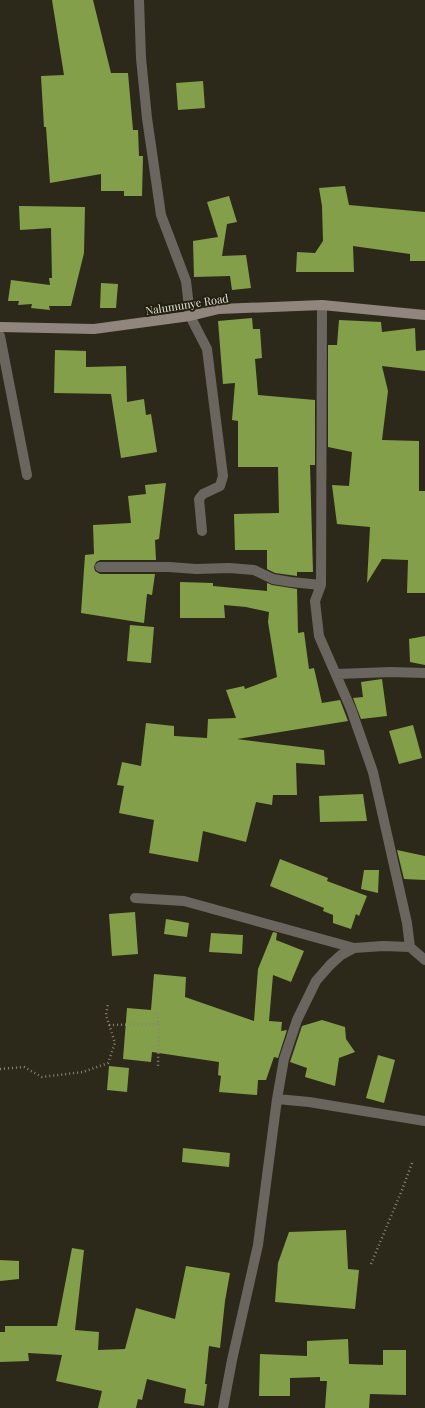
<svg xmlns="http://www.w3.org/2000/svg" width="425" height="1408" viewBox="0 0 425 1408" font-family="'Playfair Display',serif">
  <style>
    .building { fill: #849f49 }
    .lines { fill: none; stroke-linecap: round; stroke-linejoin: round }
    .path { stroke: #888478; stroke-width: 2.5; stroke-dasharray: 1 3; stroke-linecap: butt }
    .street { stroke: #6b655f; stroke-width: 10 }
    .secondary { stroke: #90867e; stroke-width: 10 }
    .labels { text-anchor: middle; dominant-baseline: central; stroke-width: 4; stroke-linejoin: round; paint-order: stroke }
    .street-label { font-size: 11px; fill: #e4e2d8; stroke: #231f11 }
  </style>
  <rect width="100%" height="100%" fill="#2d291a"/>
  <path class="building" d="M 52,0 L 93,0 L 111,73 L 128,73 L 133,130 L 138,130 L 139,156 L 143,156 L 142,196 L 124,196 L 124,191 L 101,191 L 101,174 L 50,183 L 46,127 L 44,127 L 41,76 L 64,75 Z
    M 203,81 L 205,108 L 178,110 L 176,83 Z
    M 345,186 L 349,205 L 425,212 L 425,261 L 410,261 L 410,254 L 353,246 L 354,272 L 296,272 L 297,252 L 315,253 L 323,241 L 322,206 L 319,188 Z
    M 229,196 L 237,222 L 227,224 L 222,256 L 246,255 L 251,288 L 232,290 L 230,276 L 194,277 L 193,241 L 218,237 L 207,202 Z
    M 19,206 L 85,207 L 84,253 L 71,306 L 49,306 L 50,310 L 31,308 L 32,304 L 18,305 L 19,301 L 8,301 L 11,280 L 50,285 L 49,278 L 52,278 L 51,228 L 20,230 Z
    M 101,283 L 118,284 L 116,308 L 100,308 Z
    M 252,318 L 253,329 L 260,329 L 262,358 L 255,359 L 258,395 L 315,400 L 315,465 L 310,465 L 313,572 L 297,572 L 297,576 L 275,573 L 267,569 L 267,550 L 235,550 L 234,514 L 279,513 L 278,467 L 238,467 L 238,421 L 232,420 L 235,383 L 223,384 L 218,321 Z
    M 339,320 L 381,322 L 382,332 L 415,328 L 416,351 L 425,350 L 425,371 L 382,366 L 388,391 L 382,440 L 419,441 L 419,491 L 425,491 L 425,593 L 407,593 L 408,560 L 382,559 L 367,583 L 370,527 L 337,524 L 332,485 L 349,486 L 352,452 L 328,447 L 328,345 L 337,345 Z
    M 55,350 L 86,351 L 86,367 L 126,366 L 127,402 L 144,399 L 146,415 L 151,414 L 157,452 L 121,458 L 111,394 L 54,393 Z
    M 166,483 L 159,539 L 155,540 L 156,560 L 100,560 L 96,562 L 94,567 L 95,571 L 100,574 L 155,574 L 152,595 L 147,594 L 144,623 L 81,613 L 85,555 L 94,554 L 93,525 L 131,523 L 128,496 L 146,494 L 145,485 Z
    M 180,582 L 213,583 L 213,586 L 267,591 L 267,583 L 272,585 L 297,589 L 298,633 L 304,632 L 309,669 L 314,668 L 322,703 L 340,700 L 348,721 L 237,739 L 324,750 L 325,765 L 296,763 L 297,795 L 273,795 L 272,805 L 256,802 L 246,842 L 203,831 L 198,862 L 149,853 L 154,820 L 119,813 L 124,786 L 117,785 L 122,762 L 141,766 L 146,723 L 174,726 L 174,736 L 207,738 L 208,719 L 236,718 L 226,690 L 244,686 L 245,689 L 277,677 L 268,622 L 269,612 L 246,607 L 224,605 L 225,618 L 180,618 Z
    M 130,625 L 154,627 L 151,663 L 127,661 Z
    M 425,636 L 425,665 L 410,662 L 409,639 Z
    M 382,679 L 387,716 L 361,719 L 353,698 L 363,697 L 361,682 Z
    M 413,725 L 422,758 L 399,764 L 389,731 Z
    M 363,794 L 367,821 L 320,822 L 319,796 Z
    M 397,850 L 425,856 L 425,880 L 404,879 Z
    M 280,859 L 328,878 L 327,881 L 367,896 L 359,916 L 356,914 L 351,929 L 333,923 L 333,915 L 323,911 L 324,908 L 270,886 Z
    M 364,870 L 379,870 L 378,893 L 361,889 Z
    M 135,912 L 138,954 L 112,956 L 109,914 Z
    M 166,919 L 189,923 L 187,937 L 164,934 Z
    M 273,932 L 277,933 L 276,940 L 304,951 L 291,982 L 273,975 L 269,1021 L 282,1022 L 281,1031 L 287,1030 L 278,1058 L 274,1057 L 266,1080 L 258,1080 L 257,1095 L 219,1092 L 221,1076 L 218,1075 L 219,1062 L 152,1052 L 151,1062 L 123,1059 L 127,1008 L 151,1010 L 154,974 L 186,977 L 185,997 L 254,1021 L 258,969 Z
    M 211,933 L 243,935 L 242,954 L 209,952 Z
    M 322,1020 L 345,1027 L 346,1039 L 355,1052 L 339,1058 L 335,1086 L 305,1077 L 307,1068 L 290,1062 L 302,1026 Z
    M 378,1055 L 395,1060 L 384,1103 L 366,1098 Z
    M 109,1066 L 129,1068 L 127,1092 L 107,1090 Z
    M 183,1148 L 230,1153 L 229,1167 L 182,1162 Z
    M 346,1230 L 348,1269 L 359,1270 L 355,1309 L 275,1302 L 278,1263 L 289,1232 Z
    M 72,1248 L 84,1250 L 75,1330 L 99,1332 L 98,1350 L 125,1349 L 136,1308 L 175,1319 L 186,1266 L 230,1273 L 225,1301 L 220,1348 L 209,1346 L 205,1384 L 207,1384 L 204,1406 L 184,1403 L 186,1389 L 147,1379 L 142,1400 L 138,1399 L 136,1408 L 98,1408 L 102,1391 L 56,1381 L 62,1355 L 28,1353 L 29,1361 L 0,1362 L 0,1332 L 5,1332 L 5,1326 L 57,1326 Z
    M 0,1260 L 19,1261 L 19,1279 L 0,1281 Z
    M 348,1339 L 349,1364 L 383,1365 L 383,1350 L 406,1350 L 406,1395 L 370,1394 L 369,1408 L 325,1408 L 327,1381 L 320,1381 L 320,1377 L 290,1378 L 290,1396 L 259,1396 L 260,1354 L 307,1356 L 307,1341 Z"/>
  <g class="lines">
    <path class="path" d="M 157,1013 L 159,1024 L 158,1066
      M 109,1025 L 159,1024
      M 0,1069 L 24,1067 L 42,1077 L 83,1072 L 108,1063 L 115,1043 L 106,1015 L 108,1004
      M 371,1264 L 402,1190 L 412,1163"/>
    <path class="street" d="M 139,0 L 141,58 L 147,118 L 161,215 L 186,281 L 190,316 L 207,349 L 223,476 L 220,486 L 203,494 L 199,499 L 202,531
      M 322,305 L 321,585 L 315,601 L 319,636 L 351,709 L 373,772 L 407,923 L 410,947
      M 0,336 L 27,475
      M 100,567 L 169,567 L 196,569 L 229,568 L 254,570 L 273,579 L 291,582 L 321,585
      M 337,674 L 391,672 L 425,673
      M 135,898 L 184,901 L 354,948
      M 277,1099 L 309,1102 L 425,1121
      M 223,1408 L 232,1360 L 258,1245 L 277,1099 L 284,1059 L 297,1020 L 316,981 L 330,965 L 341,955 L 354,948 L 383,946 L 410,947 L 425,960"/>
    <path class="secondary" d="M 0,327 L 94,329 L 190,316 L 219,309 L 322,305 L 425,315"/>
  </g>
  <g class="labels">
    <g class="street-label">
      <text transform="translate(187 304) rotate(-9)">Nalumunye Road</text>
    </g>
  </g>
</svg>
